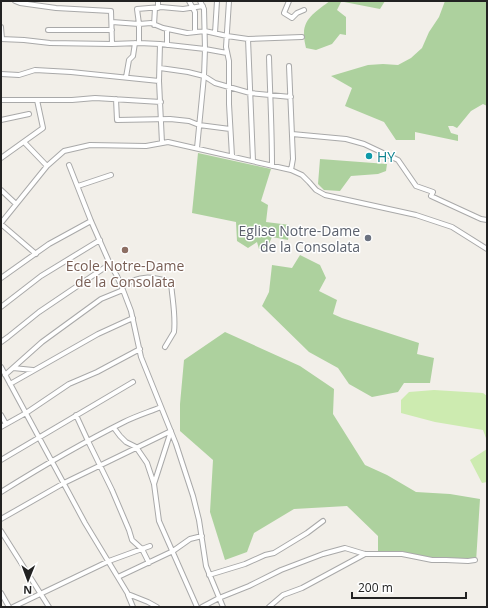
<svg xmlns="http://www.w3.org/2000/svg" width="488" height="608" viewBox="0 0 488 608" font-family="'Open Sans',sans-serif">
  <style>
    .grass { fill: #cdebb0 }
    .forest { fill: #add19e }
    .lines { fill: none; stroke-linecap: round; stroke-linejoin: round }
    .minor-casing { stroke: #a9a9a9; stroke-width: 6 }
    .minor { stroke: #fff; stroke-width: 4 }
    .culture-dot { fill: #0f9aa8; stroke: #fff; stroke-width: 1.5 }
    .worship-dot { fill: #6b7280; stroke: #fff; stroke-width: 1.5 }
    .education-dot { fill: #8d6e63; stroke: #fff; stroke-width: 1.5 }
    .labels { text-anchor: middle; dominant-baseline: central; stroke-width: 3; stroke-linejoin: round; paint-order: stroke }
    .culture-label { font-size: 14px; fill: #0d838f; stroke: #fff; text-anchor: start }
    .worship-label { font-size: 14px; fill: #5b616d; stroke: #fff; text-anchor: end }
    .education-label { font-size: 14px; fill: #785e54; stroke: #fff }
  </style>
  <rect width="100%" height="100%" fill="#f2efe9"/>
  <path class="grass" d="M 434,390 L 483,393 L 487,396 L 487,441 L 483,430 L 435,422 L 401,413 L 401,400 L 409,392 Z
    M 487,449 L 487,482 L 482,483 L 470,460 Z"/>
  <path class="forest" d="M 330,1 L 341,2 L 337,10 L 346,17 L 346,35 L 340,34 L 332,44 L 316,50 L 306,48 C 305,44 304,39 304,35 C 303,18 318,10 330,1 Z
    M 339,1 L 385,1 L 380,9 Z
    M 445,1 L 487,1 L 487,106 L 483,104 L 471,111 L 457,128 L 453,126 L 448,126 L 451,133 L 458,135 L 458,141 L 415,132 L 415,140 L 396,140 L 384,122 L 345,106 L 352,88 L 331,76 L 368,65 L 383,64 L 398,65 L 411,58 L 422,48 L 429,32 L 439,17 Z
    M 198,153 L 271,169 L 261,201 L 268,205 L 266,222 L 290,225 L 288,240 L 272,237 L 267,248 L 259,249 L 257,242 L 248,248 L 237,241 L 236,222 L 192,213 Z
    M 320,159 L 387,164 L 386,171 L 378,174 L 351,176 L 340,191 L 324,190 L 318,184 Z
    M 300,255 L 320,265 L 326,278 L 319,291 L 337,300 L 333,314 L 342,318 L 419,343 L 417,354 L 434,358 L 430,383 L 404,383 L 398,392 L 372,397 L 349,384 L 338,368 L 309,352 L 262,306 L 269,292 L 272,265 L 292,268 Z
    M 225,332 L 300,366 L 334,389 L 333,414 L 365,465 L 387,475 L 416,492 L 450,494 L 480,499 L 476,562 L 378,555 L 378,536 L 347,506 L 294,509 L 254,533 L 247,552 L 225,560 L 210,512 L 213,460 L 180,431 L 180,404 L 184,360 Z"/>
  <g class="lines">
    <g class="minor-casing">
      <path id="minor" d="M 15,1 L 20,3 L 56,8 L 111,11 L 112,44
        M 158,1 L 158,8
        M 189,1 L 195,12 L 195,32
        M 229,1 L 226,47 L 229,61 L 229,104 L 232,156
        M 289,1 L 284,13 L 292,18 L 297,13 L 304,10
        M 112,22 L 139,24 L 151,23 L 163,28 L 187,33 L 205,31 L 227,36 L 248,39 L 302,37
        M 154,25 L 155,8
        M 1,27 L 2,39
        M 48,30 L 112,30
        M 215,33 L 217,1
        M 1,39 L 24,40 L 50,43 L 112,44 L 139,43 L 160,44 L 205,49 L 227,53
        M 248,39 L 253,161
        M 139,43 L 139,24 L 137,9 L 161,7 L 183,9 L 203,6
        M 160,44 L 159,81 L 162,143
        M 167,45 L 167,29
        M 269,57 C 270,93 272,129 272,166
        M 289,66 L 293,159 L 291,170
        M 160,68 L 188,72 L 204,76 L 215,83 L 250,93 L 291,97
        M 1,74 L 19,75 L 35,70 L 71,72 L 159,81
        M 126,77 L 129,60 L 133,56 L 135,43
        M 116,99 L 117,120 L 170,119 L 189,121 L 199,125 L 230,129
        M 1,100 L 72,100 L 95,98 L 161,102
        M 1,120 L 29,114
        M 292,134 L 346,139 L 364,144 L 398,160 L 416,186 L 433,192 L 431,196 L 481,219 L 487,220
        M 24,142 L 47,166
        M 197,148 L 204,76 L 205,49 L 204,9 L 200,1
        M 1,158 L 43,128 L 37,100
        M 78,186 L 111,175
        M 1,190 L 16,204
        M 1,223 L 47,166 L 64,151 L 90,145 L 146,146 L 168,142 L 291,170 L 302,175 L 309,182 L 316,190 L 325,195 L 416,215 L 452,227 L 487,249
        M 1,224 L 36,254
        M 1,278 L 49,244 L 91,221
        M 122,286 C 140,275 151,276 171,282 C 172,298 176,315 174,332 L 165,347
        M 123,290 L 131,311 L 141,357 L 176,444 L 193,496 L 199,520 L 206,566 L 223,607
        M 1,307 L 41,276 L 100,240
        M 1,342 L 8,337 L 39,312 L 110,264
        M 1,367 L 85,523 L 128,594 L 148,602 L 157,607
        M 13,368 L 33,370
        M 5,375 L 42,342 L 101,299 L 123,290 L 117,276 L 110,264 L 91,221 L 69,165
        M 10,384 L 98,334 L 133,318
        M 1,415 L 6,424
        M 76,415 L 88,441 L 112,490 L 129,530 L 132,540 L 142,549 L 149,563
        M 1,427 L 26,413 L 69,384 L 97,372 L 140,349
        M 114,428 L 120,436 L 126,442 L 136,447 L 147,463 L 154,484 L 159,521 L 197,607
        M 1,460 L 133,382
        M 154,484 L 171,431
        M 1,492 C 41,467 82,443 124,422 C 136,416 149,412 161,407
        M 1,519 L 64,483 L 171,431
        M 1,531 L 49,607
        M 209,575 L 245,564 L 265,555 L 274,553 L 307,533 L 323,521
        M 118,577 L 173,551 L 190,539 L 202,536
        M 1,593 L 9,607
        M 128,595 L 133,607
        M 13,607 L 109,561 L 150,546
        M 202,607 L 219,598 L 249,586 L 281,570 L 323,554 L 345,548 L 365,554 L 402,554 L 432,560 L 446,560 L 468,561 L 475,560
        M 269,607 L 283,595 L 302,588 L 365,554"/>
    </g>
    <use href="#minor" class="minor"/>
  </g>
  <circle class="culture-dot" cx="369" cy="156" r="4"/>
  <circle class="worship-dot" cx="368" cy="238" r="4"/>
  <circle class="education-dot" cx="125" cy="250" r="4"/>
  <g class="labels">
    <g class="culture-label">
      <text x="377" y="156">HY</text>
    </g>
    <g class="worship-label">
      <text x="360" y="230">Eglise Notre-Dame<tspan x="360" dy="16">de la Consolata</tspan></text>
    </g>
    <g class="education-label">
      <text x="125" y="265">Ecole Notre-Dame<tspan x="125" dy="16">de la Consolata</tspan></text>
    </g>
  </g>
  <rect width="488" height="608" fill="none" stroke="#222222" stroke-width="4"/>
  <g transform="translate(28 580) rotate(181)" stroke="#ffffff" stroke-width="3" paint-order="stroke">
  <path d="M0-3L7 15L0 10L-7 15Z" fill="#222222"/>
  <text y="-6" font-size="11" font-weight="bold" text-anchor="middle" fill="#222222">N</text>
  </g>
  <path d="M352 592v6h114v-6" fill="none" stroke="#222222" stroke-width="2"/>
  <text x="358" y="592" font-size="12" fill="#222222" stroke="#ffffff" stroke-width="3" paint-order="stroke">200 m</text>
</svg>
